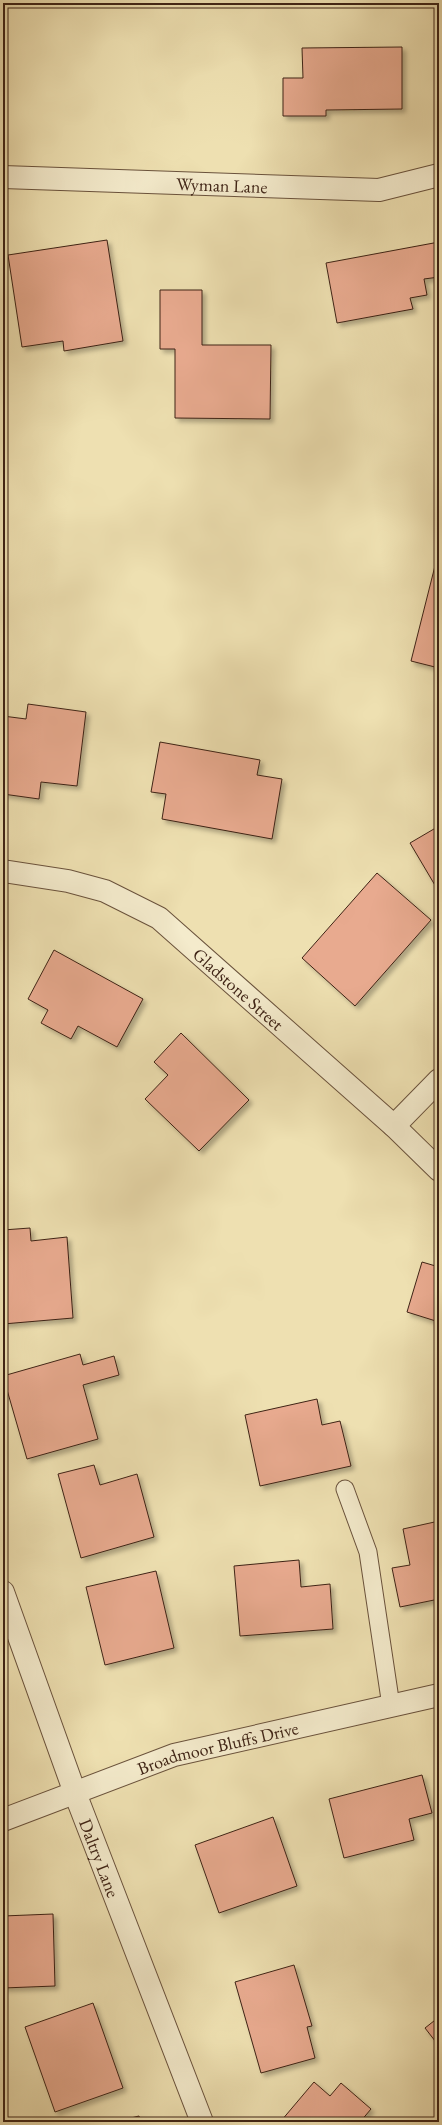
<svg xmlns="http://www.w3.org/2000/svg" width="442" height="2125" viewBox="0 0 442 2125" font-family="'EB Garamond',serif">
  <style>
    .building { fill: #e8aa8f; stroke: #3e2315; filter: url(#shadow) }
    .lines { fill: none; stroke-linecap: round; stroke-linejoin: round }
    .service-casing { stroke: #6a523c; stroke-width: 19 }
    .minor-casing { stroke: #6a523c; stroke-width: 24 }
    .tertiary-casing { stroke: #6a523c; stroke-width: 24 }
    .service { stroke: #f4ebcc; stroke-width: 17 }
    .minor { stroke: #f4ebcc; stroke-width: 22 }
    .tertiary { stroke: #f4ebcc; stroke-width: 22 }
    .labels { text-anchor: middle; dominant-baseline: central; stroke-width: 3.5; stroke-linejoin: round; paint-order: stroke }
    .street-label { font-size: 18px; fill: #3e2315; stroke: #f4ebcc }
  </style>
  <defs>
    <filter id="shadow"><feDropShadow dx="3.5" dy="3.5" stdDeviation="2" flood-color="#0004"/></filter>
  </defs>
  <rect width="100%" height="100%" fill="#eee0b1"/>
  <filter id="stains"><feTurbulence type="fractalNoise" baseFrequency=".005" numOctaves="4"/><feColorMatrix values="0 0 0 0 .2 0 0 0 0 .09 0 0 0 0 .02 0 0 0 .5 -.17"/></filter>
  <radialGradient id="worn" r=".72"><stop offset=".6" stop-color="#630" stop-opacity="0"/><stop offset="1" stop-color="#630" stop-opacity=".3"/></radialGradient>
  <path class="building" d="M 402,47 L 402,109 L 326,110 L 326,116 L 283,116 L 283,78 L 303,78 L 302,48 Z
    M 107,240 L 123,341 L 64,351 L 63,341 L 22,347 L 8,255 Z
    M 439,242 L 439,277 L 424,279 L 427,295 L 410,298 L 413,309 L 337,323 L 326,263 Z
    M 160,290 L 202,290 L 202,345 L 271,345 L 270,419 L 175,418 L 175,349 L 160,349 Z
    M 439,550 L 439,668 L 411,661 Z
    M 28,704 L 86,712 L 77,786 L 41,782 L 39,799 L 3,794 L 3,716 L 26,719 Z
    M 160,742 L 260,760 L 257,775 L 282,779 L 272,839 L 162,819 L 166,794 L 151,792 Z
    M 439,826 L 439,892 L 410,843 Z
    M 377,873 L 431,920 L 355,1006 L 302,958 Z
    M 54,950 L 143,999 L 117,1047 L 78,1026 L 71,1039 L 41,1023 L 48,1010 L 28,999 Z
    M 181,1033 L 249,1100 L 199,1151 L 145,1099 L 168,1075 L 154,1062 Z
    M 30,1228 L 31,1241 L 67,1237 L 73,1318 L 3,1324 L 3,1230 Z
    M 422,1262 L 439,1267 L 439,1322 L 407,1312 Z
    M 80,1354 L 83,1365 L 114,1356 L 119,1375 L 83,1385 L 98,1439 L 27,1459 L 3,1376 Z
    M 317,1399 L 322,1425 L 340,1421 L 351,1466 L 260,1486 L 245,1415 Z
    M 94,1465 L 100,1485 L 137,1474 L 154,1537 L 81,1558 L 58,1474 Z
    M 439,1521 L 439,1599 L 400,1607 L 392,1568 L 410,1565 L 403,1529 Z
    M 299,1560 L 301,1587 L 330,1584 L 333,1629 L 240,1636 L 234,1566 Z
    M 156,1571 L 174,1648 L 105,1665 L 86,1587 Z
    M 422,1775 L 432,1813 L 409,1819 L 414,1840 L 344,1858 L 329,1799 Z
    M 273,1817 L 297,1886 L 219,1913 L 195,1845 Z
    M 53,1914 L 55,1986 L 3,1988 L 3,1916 Z
    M 294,1965 L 312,2026 L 307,2027 L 315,2058 L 261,2073 L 235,1982 Z
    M 93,2003 L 123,2088 L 55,2112 L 25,2027 Z
    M 439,2017 L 439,2046 L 425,2028 Z
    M 314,2082 L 330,2096 L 341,2083 L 371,2109 L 360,2122 L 282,2122 L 281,2121 Z
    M 139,2116 L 141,2122 L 115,2122 Z"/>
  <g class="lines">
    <g class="service-casing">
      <path id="service" d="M 345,1489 L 368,1552 L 391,1706"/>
    </g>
    <g class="minor-casing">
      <g id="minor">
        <path id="s1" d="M 3,177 L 379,190 L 439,175"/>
        <path id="s2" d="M 3,871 L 68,881 L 105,891 L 159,918 L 394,1126 L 439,1170"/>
        <path d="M 394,1126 L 439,1080"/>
        <path id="s3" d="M 3,1592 L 75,1793 L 202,2122"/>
      </g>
    </g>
    <g class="tertiary-casing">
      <g id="tertiary">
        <path id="s4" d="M 3,1820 L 174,1755 L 439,1695"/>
      </g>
    </g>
    <use href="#service" class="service"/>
    <use href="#minor" class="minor"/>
    <use href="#tertiary" class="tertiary"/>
  </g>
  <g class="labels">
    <g class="street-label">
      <text stroke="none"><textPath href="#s1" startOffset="219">Wyman Lane</textPath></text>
      <text stroke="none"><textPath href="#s2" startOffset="271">Gladstone Street</textPath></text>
      <text stroke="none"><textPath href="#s4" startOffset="227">Broadmoor Bluffs Drive</textPath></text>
      <text stroke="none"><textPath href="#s3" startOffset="283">Daltry Lane</textPath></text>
    </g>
  </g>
  <rect width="442" height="2125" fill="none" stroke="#eee0b1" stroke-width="16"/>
  <rect x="4" y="4" width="434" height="2117" fill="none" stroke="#3e2315" stroke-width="2"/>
  <rect x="8" y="8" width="426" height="2109" fill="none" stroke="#3e2315"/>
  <rect width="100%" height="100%" filter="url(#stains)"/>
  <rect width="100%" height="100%" fill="url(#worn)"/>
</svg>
